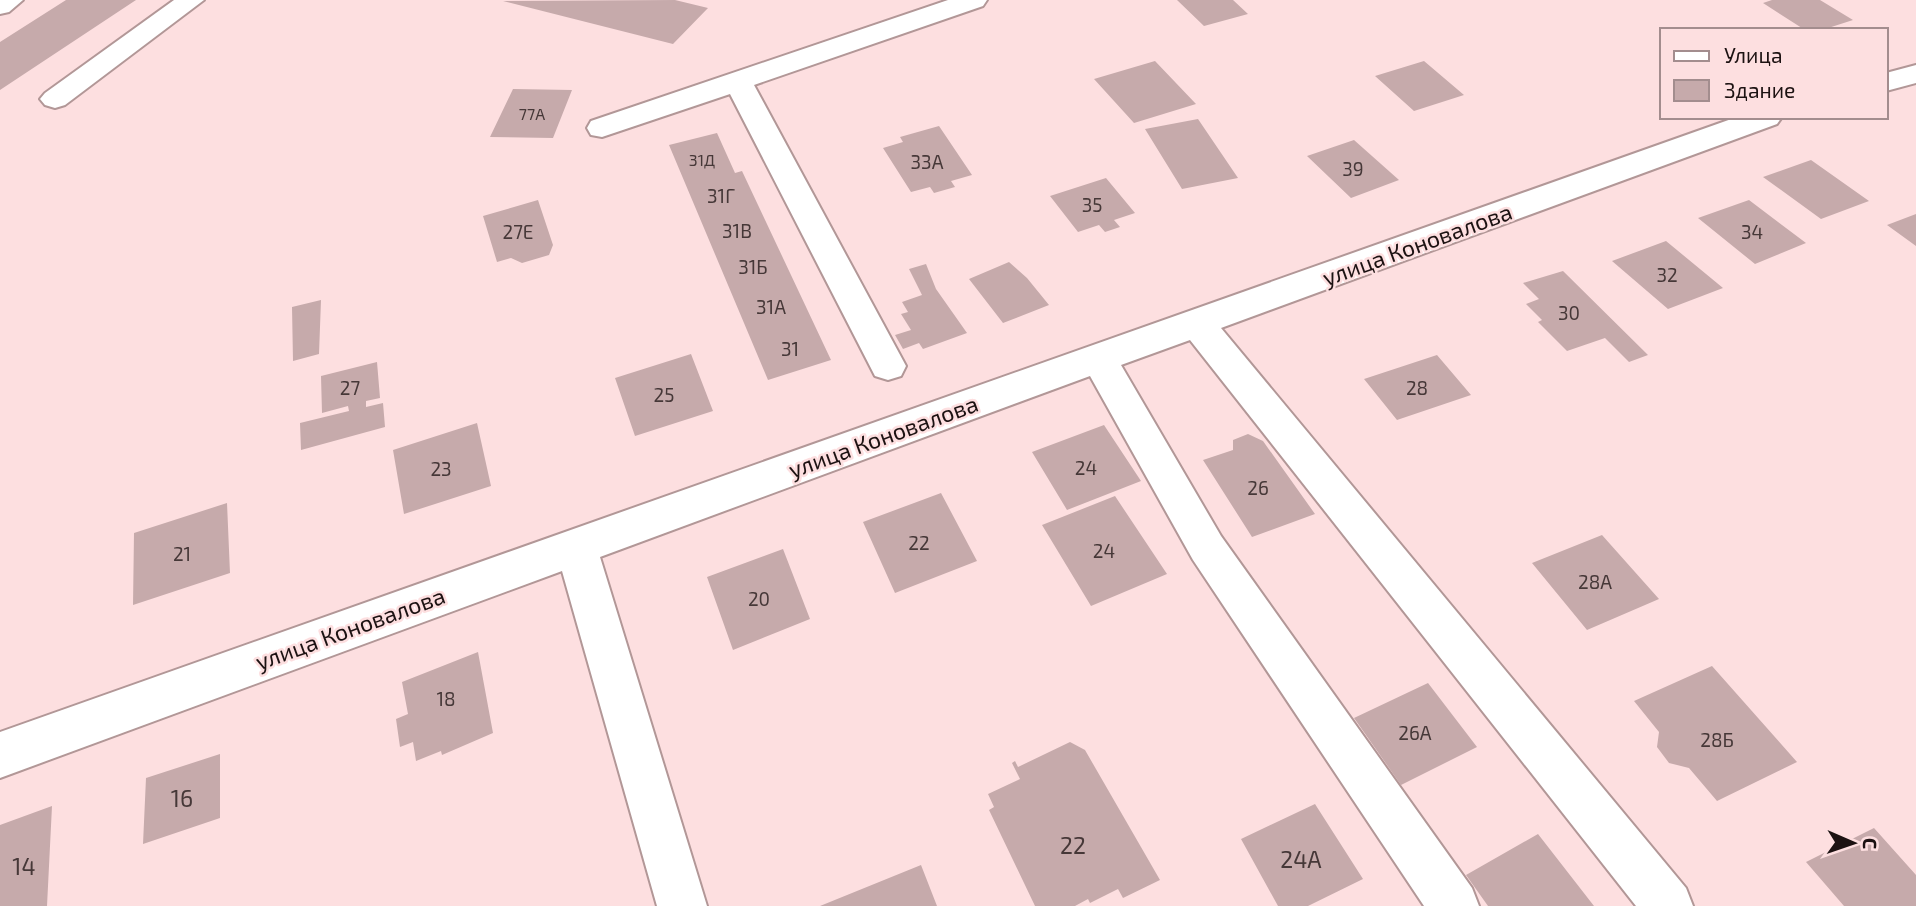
<svg xmlns="http://www.w3.org/2000/svg" width="1916" height="906" viewBox="0 0 1916 906" font-family="'Exo 2',sans-serif">
  <style>
    .building { fill: #c6aaab }
    .lines { fill: none; stroke-linecap: round; stroke-linejoin: round }
    .minor-casing { stroke: #b29797; stroke-width: 4 }
    .minor { fill: #fff; fill-rule: evenodd }
    .labels { text-anchor: middle; dominant-baseline: central; stroke-width: 5; stroke-linejoin: round; paint-order: stroke }
    .far-number-label { font-size: 16px; fill: #463838 }
    .number-label { font-size: 19px; fill: #463838 }
    .street-label { font-size: 23px; fill: #1c1212; stroke: #fddfe0 }
    .near-number-label { font-size: 23px; fill: #463838 }
  </style>
  <rect width="100%" height="100%" fill="#fddfe0"/>
  <path class="building" d="M 66,0 L 136,0 L 0,90 L 0,42 Z
    M 675,0 L 708,8 L 673,44 L 503,1 Z
    M 1177,0 L 1233,0 L 1248,14 L 1204,26 Z
    M 1772,0 L 1820,0 L 1853,20 L 1822,30 L 1805,30 L 1763,3 Z
    M 1155,61 L 1196,104 L 1134,123 L 1094,79 Z
    M 1424,61 L 1464,95 L 1414,111 L 1375,76 Z
    M 513,89 L 572,90 L 553,138 L 490,137 Z
    M 1198,119 L 1238,178 L 1182,189 L 1145,129 Z
    M 939,126 L 972,175 L 951,181 L 955,187 L 934,193 L 930,187 L 911,192 L 883,148 L 903,142 L 900,137 Z
    M 717,133 L 735,173 L 742,171 L 831,360 L 768,380 L 669,145 Z
    M 1354,140 L 1399,180 L 1351,198 L 1307,156 Z
    M 1811,160 L 1869,201 L 1821,219 L 1763,177 Z
    M 1106,178 L 1135,213 L 1114,220 L 1120,227 L 1105,232 L 1099,225 L 1078,232 L 1050,196 Z
    M 538,200 L 553,245 L 549,255 L 522,263 L 511,258 L 497,262 L 483,216 Z
    M 1749,200 L 1806,243 L 1755,264 L 1698,218 Z
    M 1916,214 L 1916,246 L 1887,225 Z
    M 1666,241 L 1723,288 L 1668,309 L 1612,261 Z
    M 1009,262 L 1027,278 L 1049,305 L 1003,323 L 969,279 Z
    M 926,264 L 936,289 L 967,333 L 923,349 L 919,343 L 903,349 L 895,335 L 911,330 L 901,314 L 908,312 L 902,302 L 922,295 L 909,269 Z
    M 1563,271 L 1648,355 L 1629,362 L 1605,338 L 1567,351 L 1538,322 L 1542,320 L 1526,304 L 1539,299 L 1523,283 Z
    M 321,300 L 319,354 L 293,361 L 292,307 Z
    M 691,354 L 713,411 L 635,436 L 615,378 Z
    M 1437,355 L 1471,395 L 1397,420 L 1364,379 Z
    M 377,362 L 380,398 L 366,401 L 366,407 L 383,403 L 385,427 L 301,450 L 300,423 L 349,411 L 348,406 L 322,413 L 321,376 Z
    M 477,423 L 491,486 L 404,514 L 393,450 Z
    M 1104,425 L 1141,481 L 1067,510 L 1032,452 Z
    M 1248,434 L 1263,441 L 1315,514 L 1252,537 L 1203,460 L 1233,450 L 1233,440 Z
    M 941,493 L 977,561 L 895,593 L 863,522 Z
    M 1115,496 L 1167,574 L 1091,606 L 1042,525 Z
    M 227,503 L 230,573 L 133,605 L 134,533 Z
    M 1602,535 L 1659,599 L 1587,630 L 1532,563 Z
    M 783,549 L 810,619 L 733,650 L 707,577 Z
    M 478,652 L 493,733 L 442,755 L 441,751 L 416,761 L 413,742 L 400,747 L 396,719 L 408,714 L 402,682 Z
    M 1712,666 L 1797,762 L 1717,801 L 1689,768 L 1669,763 L 1657,747 L 1659,732 L 1634,701 Z
    M 1428,683 L 1477,747 L 1401,785 L 1354,718 Z
    M 1070,742 L 1085,750 L 1160,880 L 1123,898 L 1118,889 L 1090,903 L 1088,899 L 1075,906 L 1035,906 L 989,810 L 994,807 L 988,794 L 1020,779 L 1012,763 L 1015,761 L 1018,767 Z
    M 220,754 L 220,818 L 143,844 L 146,778 Z
    M 1315,804 L 1363,879 L 1308,906 L 1278,906 L 1241,839 Z
    M 52,806 L 47,906 L 0,906 L 0,825 Z
    M 1874,828 L 1916,875 L 1916,906 L 1844,906 L 1806,862 Z
    M 1538,834 L 1594,906 L 1488,906 L 1466,875 Z
    M 921,865 L 937,906 L 820,906 Z"/>
  <g class="lines">
    <g class="minor-casing">
      <path id="minor" d="M 0,0 L 23,0 L 9,12 L 0,14 Z
        M 174,0 L 204,0 L 65,105 L 55,108 L 45,105 L 40,99 L 45,93 Z
        M 948,0 L 987,0 L 983,6 L 754,85 L 906,366 L 901,376 L 888,380 L 875,376 L 730,94 L 602,137 L 591,135 L 587,128 L 591,121 Z
        M 1916,65 L 1916,83 L 1886,91 L 1886,73 Z
        M 1737,117 L 1782,117 L 1777,124 L 1221,328 L 1686,888 L 1693,906 L 1636,906 L 1190,340 L 1121,365 L 1221,536 L 1472,888 L 1479,906 L 1424,906 L 1193,560 L 1090,376 L 600,557 L 707,906 L 657,906 L 562,571 L 0,778 L 0,732 Z"/>
    </g>
    <use href="#minor" class="minor"/>
  </g>
  <g class="labels">
    <g class="far-number-label">
      <text x="532" y="113">77А</text>
      <text x="702" y="159">31Д</text>
    </g>
    <g class="number-label">
      <text x="927" y="161">33А</text>
      <text x="1353" y="168">39</text>
      <text x="721" y="195">31Г</text>
      <text x="1092" y="204">35</text>
      <text x="737" y="230">31В</text>
      <text x="518" y="231">27Е</text>
      <text x="1752" y="231">34</text>
      <text x="753" y="266">31Б</text>
      <text x="1667" y="274">32</text>
      <text x="771" y="306">31А</text>
      <text x="1569" y="312">30</text>
      <text x="790" y="348">31</text>
      <text x="350" y="387">27</text>
      <text x="1417" y="387">28</text>
      <text x="664" y="394">25</text>
      <text x="1086" y="467">24</text>
      <text x="441" y="468">23</text>
      <text x="1258" y="487">26</text>
      <text x="919" y="542">22</text>
      <text x="1104" y="550">24</text>
      <text x="182" y="553">21</text>
      <text x="1595" y="581">28А</text>
      <text x="759" y="598">20</text>
      <text x="446" y="698">18</text>
      <text x="1415" y="732">26А</text>
      <text x="1717" y="739">28Б</text>
    </g>
    <g class="street-label">
      <text transform="translate(1417 244) rotate(-20)">улица Коновалова</text>
      <text transform="translate(883 436) rotate(-20)">улица Коновалова</text>
      <text transform="translate(350 628) rotate(-20)">улица Коновалова</text>
    </g>
    <g class="near-number-label">
      <text x="182" y="798">16</text>
      <text x="1073" y="845">22</text>
      <text x="1301" y="859">24А</text>
      <text x="24" y="866">14</text>
    </g>
  </g>
  <rect x="1660" y="28" width="228" height="91" fill="#fddfe0" stroke="#a38d8e" stroke-width="2"/>
  <rect x="1674" y="51" width="35" height="10" fill="#ffffff" stroke="#a38d8e" stroke-width="2"/>
  <text x="1724" y="63" font-size="21" fill="#1c1212">Улица</text>
  <rect x="1674" y="80" width="35" height="21" fill="#c6aaab" stroke="#a38d8e" stroke-width="2"/>
  <text x="1724" y="98" font-size="21" fill="#1c1212">Здание</text>
  <g transform="translate(1853 843) rotate(92)" stroke="#fddfe0" stroke-width="5" paint-order="stroke">
  <path d="M0-5L12 26L0 18L-12 26Z" fill="#1c1212"/>
  <text y="-10" font-size="19" font-weight="bold" text-anchor="middle" fill="#1c1212">С</text>
  </g>
</svg>
